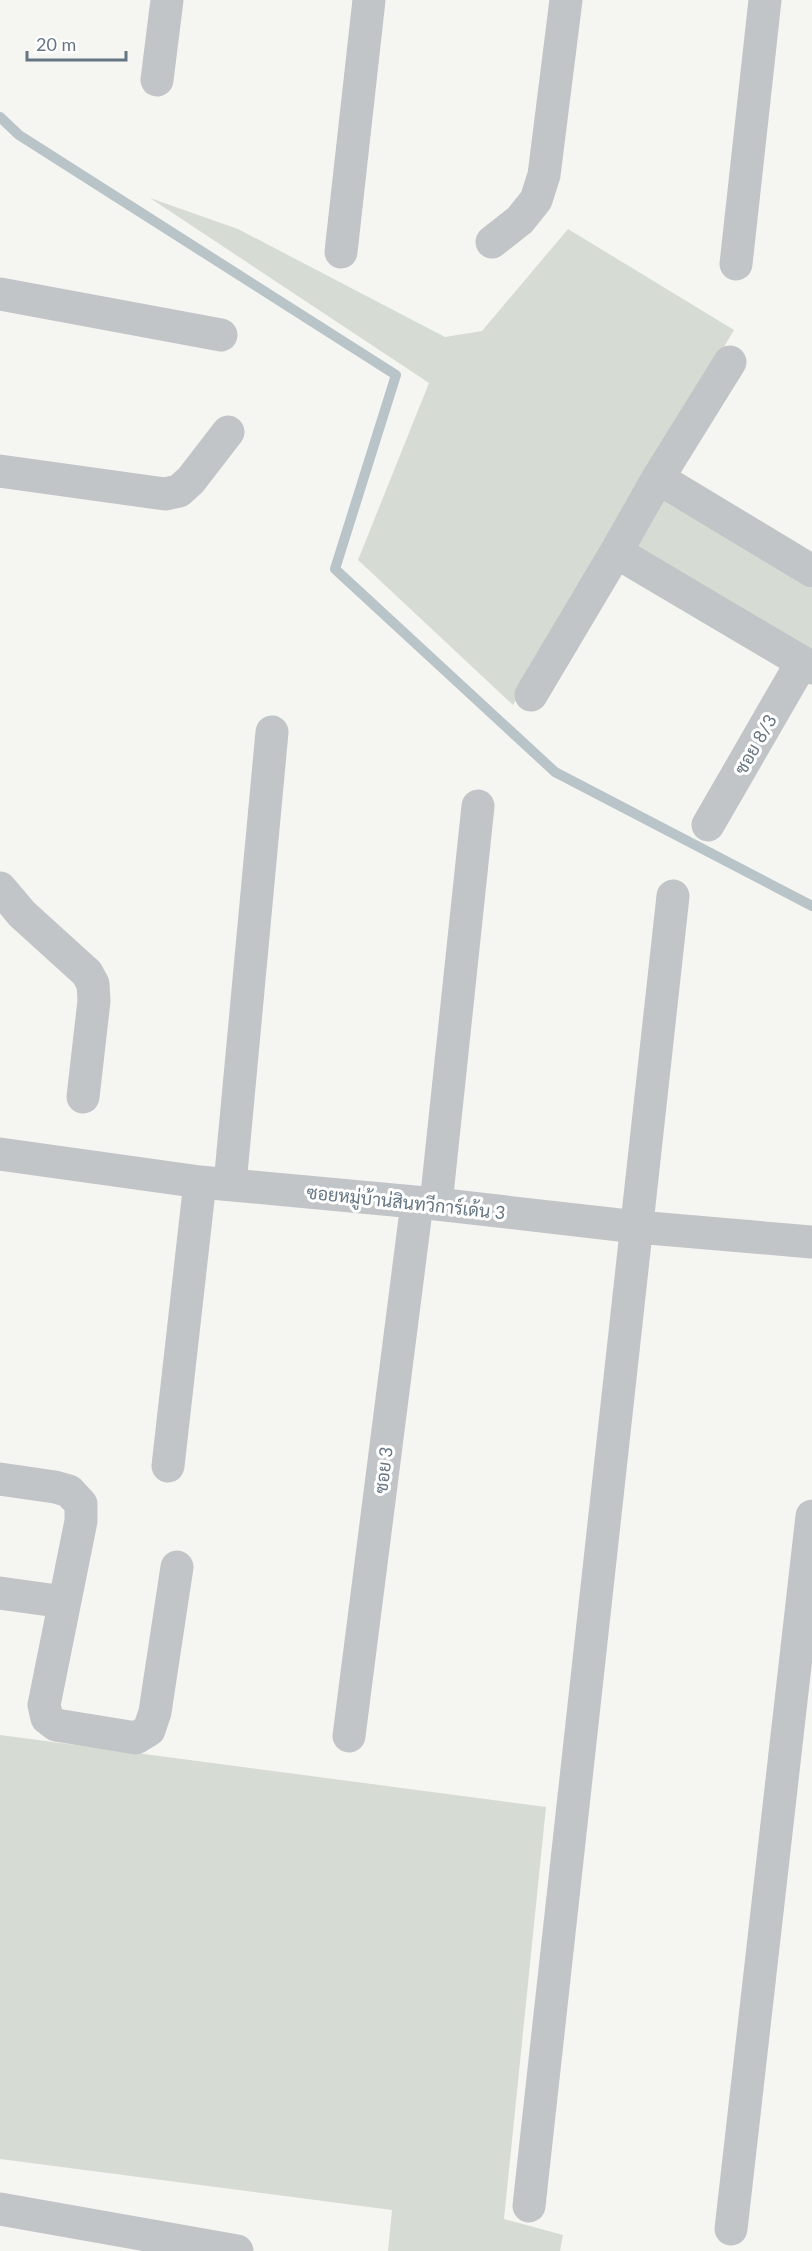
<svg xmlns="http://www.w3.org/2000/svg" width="812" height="2251" viewBox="0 0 812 2251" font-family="Lato,Sarabun,sans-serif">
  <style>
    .green { fill: #d6dcd3 }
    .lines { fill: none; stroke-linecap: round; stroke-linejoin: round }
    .stream { stroke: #b8c4c8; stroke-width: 10 }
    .minor { stroke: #c1c5c8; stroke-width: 33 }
    .labels { text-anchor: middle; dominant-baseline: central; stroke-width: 6; stroke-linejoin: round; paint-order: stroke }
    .street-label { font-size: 18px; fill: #657582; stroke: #fff }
  </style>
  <rect width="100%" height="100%" fill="#f5f6f2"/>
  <path class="green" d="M 150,198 L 238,229 L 445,337 L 482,331 L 568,229 L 734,330 L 513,705 L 358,560 L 429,383 Z
    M 663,499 L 812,588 L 812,653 L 634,547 Z
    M 0,1735 L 546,1807 L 504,2219 L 563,2235 L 560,2251 L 388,2251 L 392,2210 L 0,2159 Z"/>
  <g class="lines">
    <path class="stream" d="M 0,117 L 19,135 L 396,375 L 335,569 L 555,772 L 812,906"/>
    <path class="minor" d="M 157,80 L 167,0
      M 492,242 L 520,220 L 536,200 L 544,175 L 566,0
      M 341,252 L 369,0
      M 736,264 L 765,0
      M 0,294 L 221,335
      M 0,471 L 165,494 L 179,491 L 191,480 L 228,432
      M 658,478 L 730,362
      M 812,571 L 658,478 L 616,552 L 812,668
      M 531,695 L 616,552
      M 708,825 L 802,662
      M 0,888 L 22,914 L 87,973 L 93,984 L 94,1001 L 83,1097
      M 0,1154 L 200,1182 L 436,1204 L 637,1227 L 812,1242
      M 230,1184 L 272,732
      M 436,1204 L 478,806
      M 168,1466 L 200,1182
      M 0,1479 L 55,1487 L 69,1491 L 81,1504 L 81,1521 L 44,1705 L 47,1718 L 56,1725 L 136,1738 L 149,1730 L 155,1712 L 177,1567
      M 0,1593 L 64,1602
      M 349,1736 L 417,1203
      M 529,2206 L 673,896
      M 0,2209 L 237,2251
      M 731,2229 L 812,1516"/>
  </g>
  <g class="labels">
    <g class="street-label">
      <text transform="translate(755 744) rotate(-60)">ซอย 8/3</text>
      <text transform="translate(406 1202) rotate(6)">ซอยหมู่บ้าน่สินทวีการ์เด้น 3</text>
      <text transform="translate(383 1470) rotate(-83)">ซอย 3</text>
    </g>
  </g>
  <path d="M27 51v9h99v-9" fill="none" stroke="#657582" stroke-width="3"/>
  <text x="36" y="51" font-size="18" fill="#657582" stroke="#ffffff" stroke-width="4.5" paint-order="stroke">20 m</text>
</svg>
